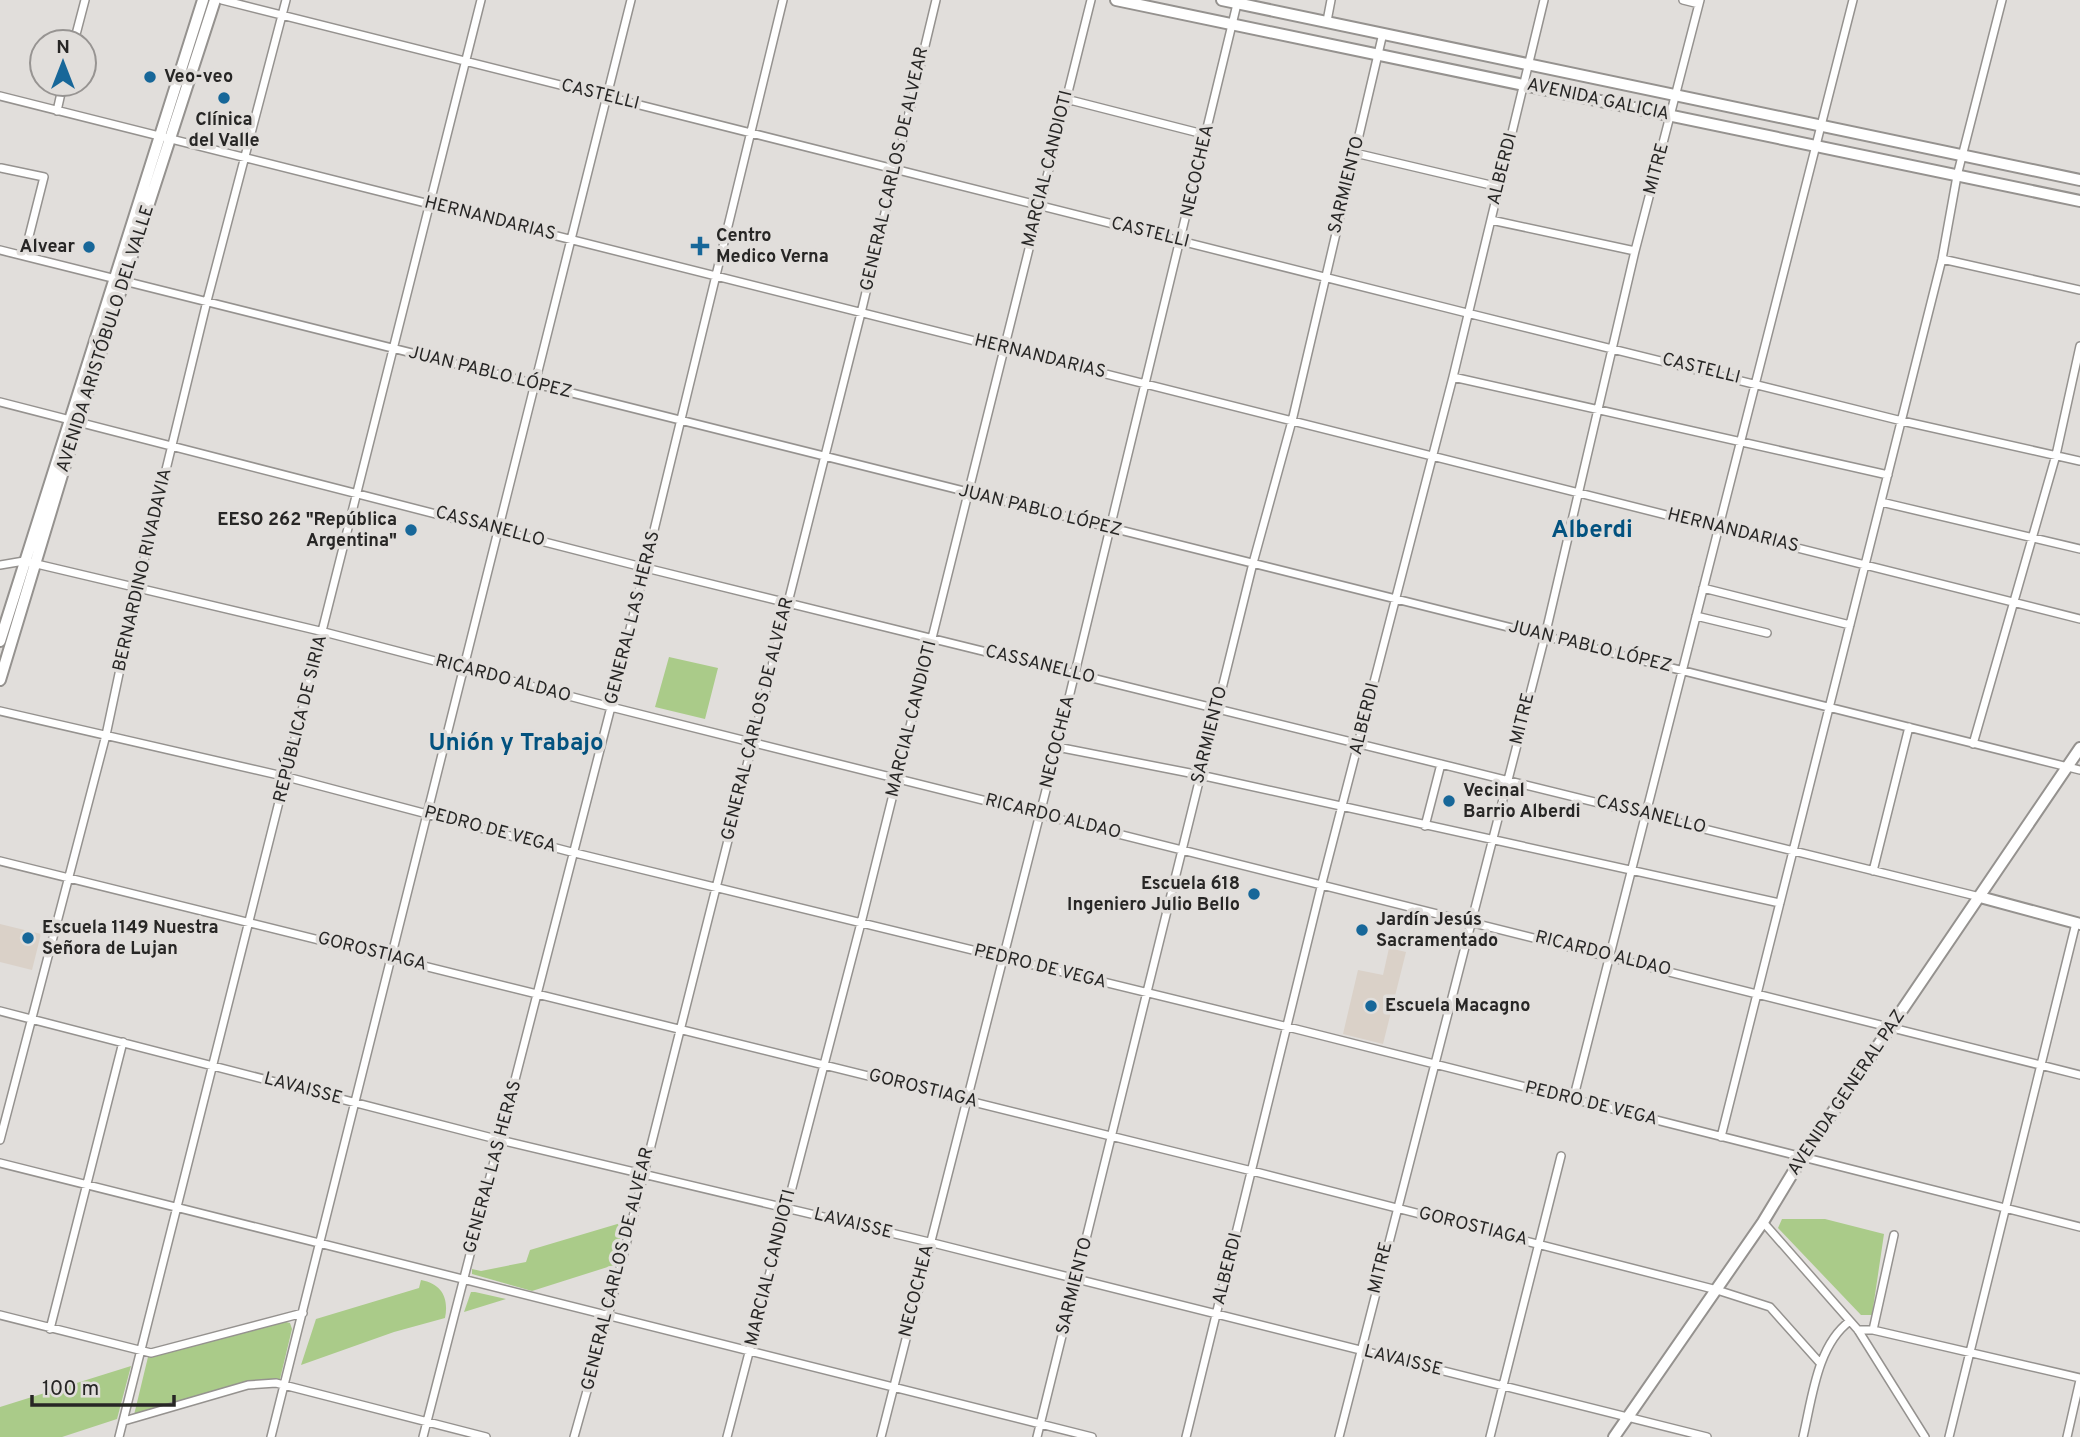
<svg xmlns="http://www.w3.org/2000/svg" width="2080" height="1437" viewBox="0 0 2080 1437" font-family="Overpass,sans-serif">
  <style>
    .built { fill: #dad1c8 }
    .green { fill: #aacb89 }
    .lines { fill: none; stroke-linecap: round; stroke-linejoin: round }
    .street-casing { stroke: #95928f; stroke-width: 10 }
    .secondary-casing { stroke: #95928f; stroke-width: 14 }
    .street { stroke: #fff; stroke-width: 7 }
    .secondary { stroke: #fff; stroke-width: 10 }
    .poi-dot { fill: #176799; stroke: #e1dedb; stroke-width: 2.5 }
    .labels { text-anchor: middle; dominant-baseline: central; stroke-width: 7; stroke-linejoin: round; paint-order: stroke }
    .poi-label { font-size: 18px; font-weight: bold; fill: #272625; stroke: #e1dedb; text-anchor: start }
    .street-label { font-size: 18px; fill: #272625; stroke: #e1dedb }
    .district-label { font-size: 24px; font-weight: bold; fill: #02527f; stroke: #e1dedb }
  </style>
  <rect width="100%" height="100%" fill="#e1dedb"/>
  <path class="built" d="M 0,924 L 41,934 L 32,970 L 0,962 Z
    M 1389,948 L 1406,952 L 1383,1044 L 1343,1034 L 1358,970 L 1383,975 Z"/>
  <path class="green" d="M 669,657 L 718,668 L 705,719 L 655,707 Z
    M 1782,1219 L 1825,1219 L 1884,1234 L 1872,1315 L 1861,1315 L 1778,1228 Z
    M 624,1222 L 614,1265 L 532,1291 L 472,1274 L 472,1269 L 481,1271 L 526,1262 L 530,1250 Z
    M 421,1280 C 442,1284 449,1298 445,1318 L 394,1332 L 301,1365 L 316,1319 L 419,1288 Z
    M 471,1292 L 475,1292 L 506,1299 L 464,1312 Z
    M 282,1321 L 290,1323 L 292,1329 L 280,1379 L 247,1382 L 134,1415 L 148,1357 Z
    M 131,1366 L 117,1419 L 62,1437 L 0,1437 L 0,1407 Z"/>
  <g class="lines">
    <g class="street-casing">
      <path id="street" d="M 222,0 L 1467,313 L 1902,421 L 2080,461
        M 1683,0 L 1699,4
        M 1327,21 L 1331,0
        M 74,42 L 85,0
        M 0,96 L 2080,619
        M 1066,99 L 1207,135
        M 57,111 L 63,84
        M 1355,153 L 1499,187
        M 1,168 L 44,177 L 24,256
        M 1491,220 L 1635,251
        M 0,250 L 2080,770
        M 1942,259 L 2080,290
        M 1453,377 L 1888,475
        M 0,402 L 646,568 L 1980,897
        M 1881,502 L 2080,549
        M 0,565 L 24,561 L 324,632 L 611,707 L 2080,1075
        M 1703,588 L 1850,625
        M 1696,616 L 1767,633
        M 0,711 L 287,777 L 575,853 L 1288,1027 L 2080,1227
        M 1973,744 L 2056,455 L 2080,346
        M 1057,747 L 1200,775 L 1780,903
        M 1425,826 L 1441,764
        M 0,861 L 1252,1171 L 1717,1290 L 1770,1307 L 1820,1363
        M 1873,871 L 1909,727
        M 0,1011 L 500,1140 L 929,1242 L 1707,1437
        M 1573,1100 L 1853,0
        M 1721,1137 L 1942,259 L 1957,176 L 2002,0
        M 0,1140 L 106,735 L 137,589 L 207,301 L 286,0
        M 0,1163 L 1092,1437
        M 1763,1222 L 1858,1330 L 1925,1437
        M 0,1315 L 151,1353 L 303,1313
        M 50,1329 L 123,1042
        M 1858,1330 L 1873,1330 L 2080,1378
        M 1873,1330 L 1894,1235
        M 124,1421 L 248,1385 L 276,1383 L 486,1437
        M 119,1437 L 481,0
        M 271,1437 L 631,0
        M 423,1437 L 611,707 L 783,0
        M 574,1437 L 608,1316 L 861,313 L 936,0
        M 727,1437 L 861,923 L 1091,0
        M 881,1437 L 1057,747 L 1237,4
        M 1037,1437 L 1253,563 L 1292,421 L 1383,33
        M 1186,1437 L 1322,883 L 1453,377 L 1544,0
        M 1339,1437 L 1545,636 L 1635,251 L 1700,0
        M 1490,1437 L 1561,1156
        M 1803,1437 C 1812,1399 1817,1345 1850,1321
        M 1949,1437 L 2076,923
        M 2067,1437 L 2080,1380"/>
    </g>
    <g class="secondary-casing">
      <path id="secondary" d="M 1116,0 L 2080,201
        M 1222,0 L 2080,180
        M 0,641 L 203,0
        M 0,680 L 78,422 L 215,0
        M 1980,897 L 2080,924
        M 1614,1437 L 1763,1222 L 1803,1156 L 2080,748"/>
    </g>
    <use href="#street" class="street"/>
    <use href="#secondary" class="secondary"/>
  </g>
  <g class="poi-dot">
    <circle cx="150" cy="77" r="7"/>
    <circle cx="224" cy="98" r="7"/>
    <path d="M696.5 235.5h7v7h7v7h-7v7h-7v-7h-7v-7h7z"/>
    <circle cx="89" cy="247" r="7"/>
    <circle cx="411" cy="530" r="7"/>
    <circle cx="1449" cy="801" r="7"/>
    <circle cx="1254" cy="894" r="7"/>
    <circle cx="1362" cy="930" r="7"/>
    <circle cx="28" cy="938" r="7"/>
    <circle cx="1371" cy="1006" r="7"/>
  </g>
  <g class="labels">
    <g class="poi-label">
      <text x="164" y="77">Veo-veo</text>
      <text x="224" y="120" text-anchor="middle">Clínica<tspan x="224" dy="21">del Valle</tspan></text>
      <text x="716" y="236">Centro<tspan x="716" dy="21">Medico Verna</tspan></text>
      <text x="75" y="247" text-anchor="end">Alvear</text>
      <text x="397" y="520" text-anchor="end">EESO 262 "República<tspan x="397" dy="21">Argentina"</tspan></text>
      <text x="1463" y="791">Vecinal<tspan x="1463" dy="21">Barrio Alberdi</tspan></text>
      <text x="1240" y="884" text-anchor="end">Escuela 618<tspan x="1240" dy="21">Ingeniero Julio Bello</tspan></text>
      <text x="1376" y="920">Jardín Jesús<tspan x="1376" dy="21">Sacramentado</tspan></text>
      <text x="42" y="928">Escuela 1149 Nuestra<tspan x="42" dy="21">Señora de Lujan</tspan></text>
      <text x="1385" y="1006">Escuela Macagno</text>
    </g>
    <g class="street-label">
      <text transform="translate(600 95) rotate(14)">CASTELLI</text>
      <text transform="translate(1598 100) rotate(12)">AVENIDA GALICIA</text>
      <text transform="translate(895 169) rotate(-77)">GENERAL CARLOS DE ALVEAR</text>
      <text transform="translate(1048 169) rotate(-76)">MARCIAL CANDIOTI</text>
      <text transform="translate(1503 169) rotate(-76)">ALBERDI</text>
      <text transform="translate(1657 169) rotate(-75)">MITRE</text>
      <text transform="translate(1198 171) rotate(-77)">NECOCHEA</text>
      <text transform="translate(1347 185) rotate(-76)">SARMIENTO</text>
      <text transform="translate(490 219) rotate(14)">HERNANDARIAS</text>
      <text transform="translate(1150 233) rotate(14)">CASTELLI</text>
      <text transform="translate(106 339) rotate(-72)">AVENIDA ARISTÓBULO DEL VALLE</text>
      <text transform="translate(1040 357) rotate(14)">HERNANDARIAS</text>
      <text transform="translate(1701 369) rotate(14)">CASTELLI</text>
      <text transform="translate(490 373) rotate(14)">JUAN PABLO LÓPEZ</text>
      <text transform="translate(1040 511) rotate(14)">JUAN PABLO LÓPEZ</text>
      <text transform="translate(490 527) rotate(15)">CASSANELLO</text>
      <text transform="translate(1733 531) rotate(14)">HERNANDARIAS</text>
      <text transform="translate(143 570) rotate(-77)">BERNARDINO RIVADAVIA</text>
      <text transform="translate(633 618) rotate(-76)">GENERAL LAS HERAS</text>
      <text transform="translate(1590 647) rotate(14)">JUAN PABLO LÓPEZ</text>
      <text transform="translate(1040 665) rotate(14)">CASSANELLO</text>
      <text transform="translate(503 679) rotate(15)">RICARDO ALDAO</text>
      <text transform="translate(301 719) rotate(-76)">REPÚBLICA DE SIRIA</text>
      <text transform="translate(758 719) rotate(-76)">GENERAL CARLOS DE ALVEAR</text>
      <text transform="translate(912 719) rotate(-76)">MARCIAL CANDIOTI</text>
      <text transform="translate(1365 719) rotate(-76)">ALBERDI</text>
      <text transform="translate(1523 719) rotate(-76)">MITRE</text>
      <text transform="translate(1210 735) rotate(-76)">SARMIENTO</text>
      <text transform="translate(1058 742) rotate(-76)">NECOCHEA</text>
      <text transform="translate(1651 815) rotate(14)">CASSANELLO</text>
      <text transform="translate(1053 817) rotate(14)">RICARDO ALDAO</text>
      <text transform="translate(490 830) rotate(15)">PEDRO DE VEGA</text>
      <text transform="translate(372 952) rotate(14)">GOROSTIAGA</text>
      <text transform="translate(1603 954) rotate(14)">RICARDO ALDAO</text>
      <text transform="translate(1040 967) rotate(14)">PEDRO DE VEGA</text>
      <text transform="translate(303 1089) rotate(15)">LAVAISSE</text>
      <text transform="translate(923 1089) rotate(14)">GOROSTIAGA</text>
      <text transform="translate(1847 1093) rotate(-56)">AVENIDA GENERAL PAZ</text>
      <text transform="translate(1591 1104) rotate(14)">PEDRO DE VEGA</text>
      <text transform="translate(493 1167) rotate(-75)">GENERAL LAS HERAS</text>
      <text transform="translate(853 1224) rotate(14)">LAVAISSE</text>
      <text transform="translate(1473 1227) rotate(14)">GOROSTIAGA</text>
      <text transform="translate(771 1268) rotate(-76)">MARCIAL CANDIOTI</text>
      <text transform="translate(1381 1268) rotate(-76)">MITRE</text>
      <text transform="translate(618 1269) rotate(-76)">GENERAL CARLOS DE ALVEAR</text>
      <text transform="translate(1228 1269) rotate(-76)">ALBERDI</text>
      <text transform="translate(1075 1286) rotate(-76)">SARMIENTO</text>
      <text transform="translate(917 1291) rotate(-76)">NECOCHEA</text>
      <text transform="translate(1403 1361) rotate(14)">LAVAISSE</text>
    </g>
    <g class="district-label">
      <text x="1592" y="531">Alberdi</text>
      <text x="516" y="744">Unión y Trabajo</text>
    </g>
  </g>
  <g transform="translate(63 63)"><circle r="33" fill="#e1dedb" stroke="#979492" stroke-width="2"/>
  <path d="M0-5L12 26L0 18L-12 26Z" fill="#176799"/>
  <text y="-10" font-size="19" font-weight="bold" text-anchor="middle" fill="#272625">N</text>
  </g>
  <path d="M32 1395v10h142v-10" fill="none" stroke="#272625" stroke-width="3.5"/>
  <text x="42" y="1395" font-size="21" fill="#272625" stroke="#e1dedb" stroke-width="5" paint-order="stroke">100 m</text>
</svg>
